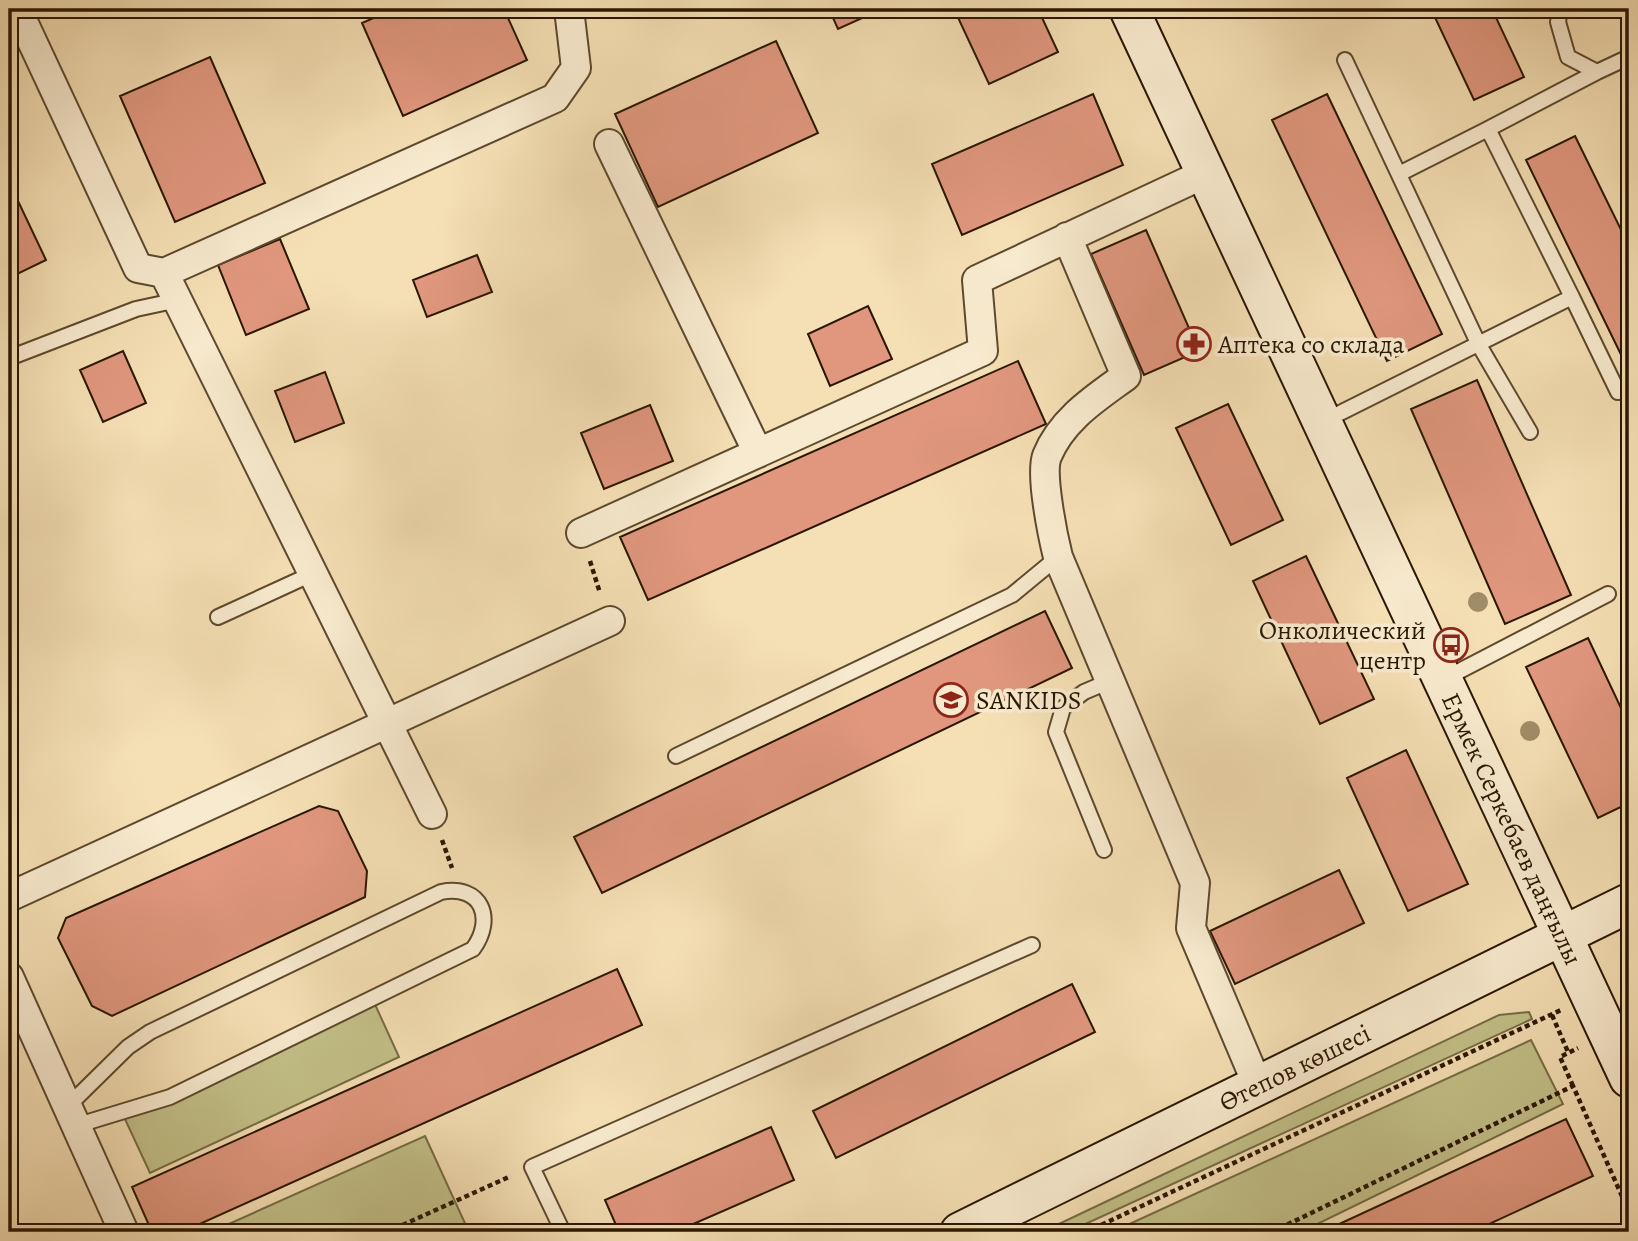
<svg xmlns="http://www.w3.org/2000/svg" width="1638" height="1241" viewBox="0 0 1638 1241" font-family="Alegreya,serif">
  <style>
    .green { fill: #c3c088; stroke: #766c45; stroke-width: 2 }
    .building { fill: #e0977e; stroke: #2a1702; stroke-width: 2 }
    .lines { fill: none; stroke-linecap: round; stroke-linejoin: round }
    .lane-casing { stroke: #5d492e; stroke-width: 18 }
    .street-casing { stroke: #5d492e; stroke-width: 32 }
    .secondary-casing { stroke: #2a1702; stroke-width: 42 }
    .path { stroke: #2a1702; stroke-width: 4.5; stroke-dasharray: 5 3.5; stroke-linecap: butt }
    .lane { stroke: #f8eace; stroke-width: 14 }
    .street { stroke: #f8eace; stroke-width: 28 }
    .secondary { stroke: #f8eace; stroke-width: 38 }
    .tree { fill: #9f8d68 }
    .labels { text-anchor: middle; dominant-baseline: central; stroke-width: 7; stroke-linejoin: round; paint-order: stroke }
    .poi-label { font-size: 26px; fill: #2a1702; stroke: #f8eace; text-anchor: start }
    .street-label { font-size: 26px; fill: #2a1702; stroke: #f8eace }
  </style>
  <rect width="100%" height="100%" fill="#f5dfb4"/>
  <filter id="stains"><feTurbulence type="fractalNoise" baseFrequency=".00286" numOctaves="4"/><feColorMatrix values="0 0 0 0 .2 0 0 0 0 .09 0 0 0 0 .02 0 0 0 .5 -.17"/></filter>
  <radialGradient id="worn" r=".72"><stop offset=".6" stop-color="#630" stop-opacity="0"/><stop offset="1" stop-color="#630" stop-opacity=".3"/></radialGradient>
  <path class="green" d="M 373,1000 L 399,1057 L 150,1173 L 124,1117 Z
    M 1529,1012 L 1532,1019 L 1068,1232 L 1042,1232 L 1499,1015 Z
    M 1531,1040 L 1563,1104 L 1301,1232 L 1112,1232 Z
    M 425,1136 L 469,1232 L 211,1232 Z"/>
  <path class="building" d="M 394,9 L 504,9 L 527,60 L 403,116 L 362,23 Z
    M 829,9 L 882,9 L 838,29 Z
    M 954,9 L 1038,9 L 1058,52 L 989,84 Z
    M 1431,9 L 1492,9 L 1524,77 L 1474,100 Z
    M 776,41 L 818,133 L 658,207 L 615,114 Z
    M 210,57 L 265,183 L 175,222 L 120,96 Z
    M 1093,94 L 1123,165 L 962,235 L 932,164 Z
    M 1327,94 L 1442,334 L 1387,361 L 1272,120 Z
    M 1575,136 L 1629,246 L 1629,371 L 1526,160 Z
    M 9,182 L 46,260 L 9,278 Z
    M 1146,230 L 1199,351 L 1144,375 L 1091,254 Z
    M 280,239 L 309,309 L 246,335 L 218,265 Z
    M 477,255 L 492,292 L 427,317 L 413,280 Z
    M 868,306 L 892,359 L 830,386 L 808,334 Z
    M 123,351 L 146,403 L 103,422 L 80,370 Z
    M 1018,361 L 1046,424 L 648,600 L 620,537 Z
    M 325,372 L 344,423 L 295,442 L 275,391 Z
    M 1477,380 L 1571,595 L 1505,624 L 1411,409 Z
    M 1228,404 L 1283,520 L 1231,545 L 1176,428 Z
    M 650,405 L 673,461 L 604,489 L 581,433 Z
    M 1306,556 L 1374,699 L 1320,724 L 1253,581 Z
    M 1045,611 L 1072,668 L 602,893 L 574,837 Z
    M 1588,638 L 1629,725 L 1629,803 L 1598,818 L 1526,667 Z
    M 1406,750 L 1468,884 L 1408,911 L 1347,778 Z
    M 319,806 L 338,811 L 367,871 L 365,897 L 112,1016 L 92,1006 L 58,938 L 66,918 Z
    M 1339,870 L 1364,923 L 1235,984 L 1210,931 Z
    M 617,969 L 642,1025 L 182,1232 L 152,1232 L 132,1187 Z
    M 1072,984 L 1095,1032 L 836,1158 L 813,1111 Z
    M 1566,1119 L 1593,1176 L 1472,1232 L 1322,1232 Z
    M 771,1127 L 794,1180 L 675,1232 L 619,1232 L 605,1200 Z"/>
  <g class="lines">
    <g class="lane-casing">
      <path id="lane" d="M 1560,9 L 1558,22 L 1568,57 L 1597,72 L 1629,57
        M 1345,60 L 1479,345 L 1530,432
        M 1399,174 L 1488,129
        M 1572,297 L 1488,129 L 1597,72
        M 9,358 L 136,309 L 178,300
        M 1324,421 L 1572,297 L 1618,392 L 1629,391
        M 218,617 L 314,573
        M 1444,679 L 1608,594
        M 676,756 L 1012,595 L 1058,557
        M 1104,850 L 1056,732 L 1063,708 L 1084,692 L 1110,681
        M 67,1107 L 128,1047 L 150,1032 L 441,892 C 482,884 495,919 473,949 L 170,1097 L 75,1126
        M 563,1232 L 532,1167 L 1032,945"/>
    </g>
    <g class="street-casing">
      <path id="street" d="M 17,9 L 138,268 L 164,273 L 555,98 L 576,68 L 569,9
        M 609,144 L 758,453
        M 1067,237 L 1126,376 C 1096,398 1062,419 1047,456 C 1040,474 1053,537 1058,557 L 1195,883 L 1191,928 L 1258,1086
        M 164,273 L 432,814
        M 581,533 L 983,351 L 977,280 L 1206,173
        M 9,897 L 610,621
        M 9,977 L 124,1232"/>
    </g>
    <g class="secondary-casing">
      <g id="secondary">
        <path id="s1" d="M 1129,9 L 1629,1078"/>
        <path id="s2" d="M 960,1232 L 1629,903"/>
      </g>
    </g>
    <path class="path" d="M 590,561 L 600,593
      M 442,840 L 452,868
      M 1552,1015 L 1568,1052
      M 1573,1086 L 1560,1057 L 1578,1048
      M 387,1232 L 511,1176
      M 1086,1232 L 1561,1010
      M 1272,1232 L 1573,1086 L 1629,1212"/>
    <use href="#lane" class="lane"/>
    <use href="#street" class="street"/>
    <use href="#secondary" class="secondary"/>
  </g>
  <g class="tree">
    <circle cx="1478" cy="602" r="10"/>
    <circle cx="1530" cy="731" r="10"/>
  </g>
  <defs>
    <g id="pharmacy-ring" transform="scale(1.75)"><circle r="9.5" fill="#f8eace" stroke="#8f2418" stroke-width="1.5"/><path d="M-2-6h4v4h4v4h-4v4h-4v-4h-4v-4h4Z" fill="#8f2418"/></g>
    <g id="bus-ring" transform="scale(1.75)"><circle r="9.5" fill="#f8eace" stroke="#8f2418" stroke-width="1.5"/><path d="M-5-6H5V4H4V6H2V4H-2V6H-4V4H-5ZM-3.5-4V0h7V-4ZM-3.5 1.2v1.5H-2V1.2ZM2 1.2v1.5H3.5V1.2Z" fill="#8f2418"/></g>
    <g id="school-ring" transform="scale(1.75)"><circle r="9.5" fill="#f8eace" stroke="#8f2418" stroke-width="1.5"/><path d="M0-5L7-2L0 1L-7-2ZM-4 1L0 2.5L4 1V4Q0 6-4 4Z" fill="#8f2418"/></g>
  </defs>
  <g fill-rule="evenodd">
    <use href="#pharmacy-ring" x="1194" y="344"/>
    <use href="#bus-ring" x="1451" y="645"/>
    <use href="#school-ring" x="951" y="700"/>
  </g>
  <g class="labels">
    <g class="poi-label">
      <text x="1218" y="344">Аптека со склада</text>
      <text x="1426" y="630" text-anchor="end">Онколический<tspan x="1426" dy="30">центр</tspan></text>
      <text x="976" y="700">SANKIDS</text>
    </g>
    <g class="street-label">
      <text stroke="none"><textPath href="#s1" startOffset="905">Ермек Серкебаев даңғылы</textPath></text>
      <text stroke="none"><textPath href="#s2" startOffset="373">Өтепов көшесі</textPath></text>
    </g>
  </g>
  <rect width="1638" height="1241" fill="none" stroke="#f5dfb4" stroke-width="35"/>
  <rect x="10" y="10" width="1617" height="1220" fill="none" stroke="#2a1702" stroke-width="3.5"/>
  <rect x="18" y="18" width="1603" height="1206" fill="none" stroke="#2a1702" stroke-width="2"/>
  <rect width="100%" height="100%" filter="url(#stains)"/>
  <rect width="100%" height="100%" fill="url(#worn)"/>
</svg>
